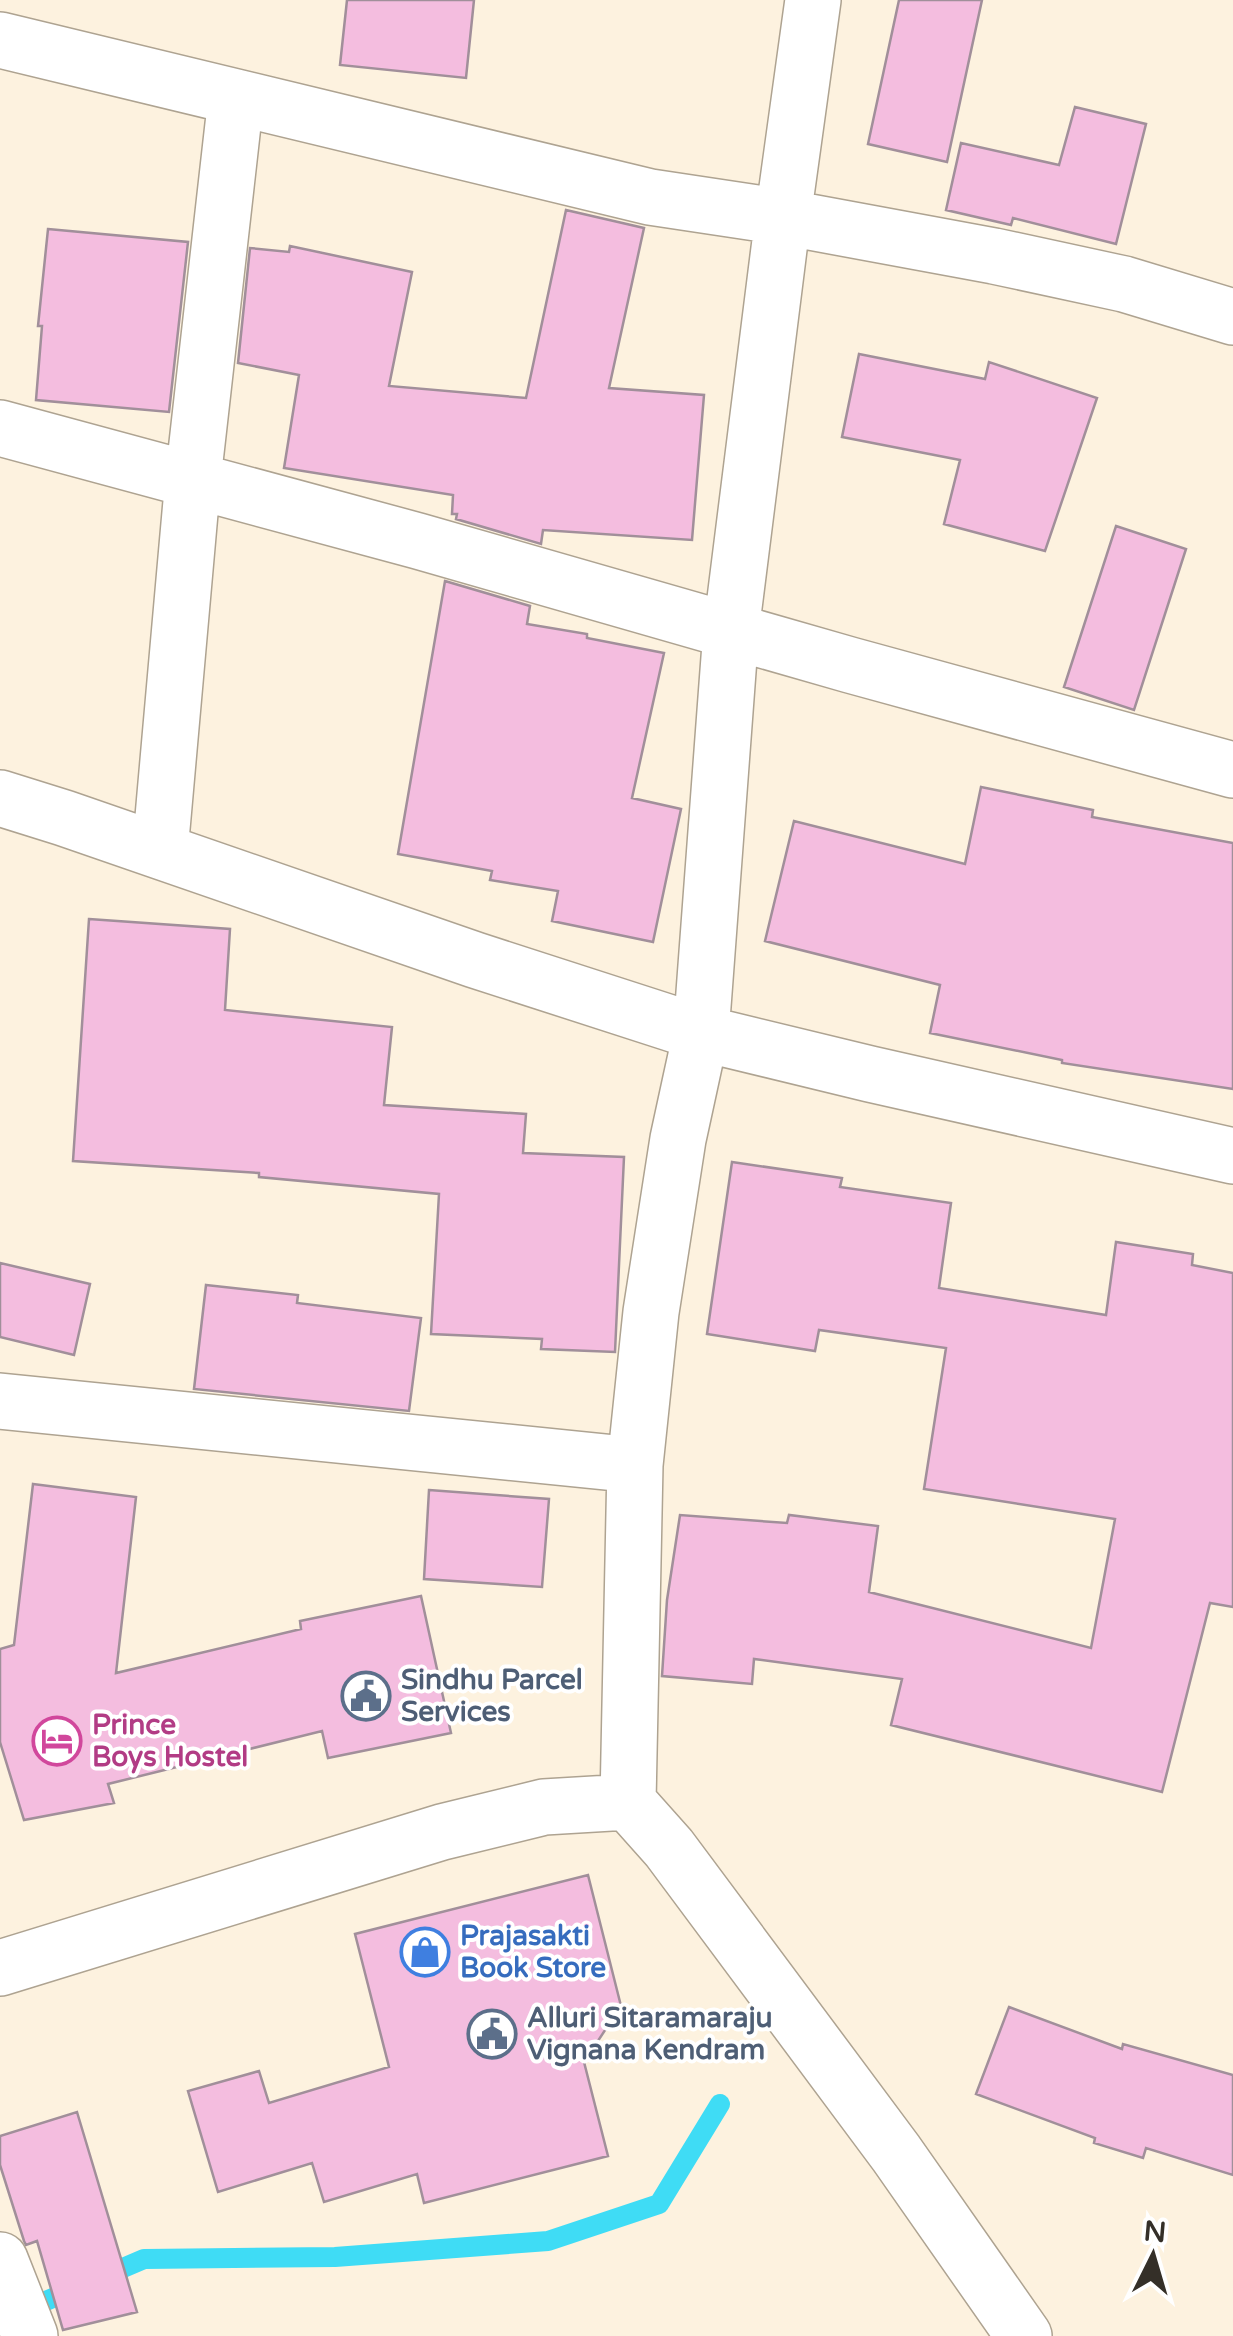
<svg xmlns="http://www.w3.org/2000/svg" width="1233" height="2336" viewBox="0 0 1233 2336" font-family="'Varela Round',sans-serif">
  <style>
    .lines { fill: none; stroke-linecap: round; stroke-linejoin: round }
    .stream { stroke: #3fdcf5; stroke-width: 20 }
    .building { fill: #f4bddf; stroke: #a18f9a; stroke-width: 2.5 }
    .street-casing { stroke: #aea391; stroke-width: 58 }
    .street { stroke: #fff; stroke-width: 55 }
    .labels { text-anchor: middle; dominant-baseline: central; stroke-width: 8; stroke-linejoin: round; paint-order: stroke }
    .service-label { font-size: 28px; font-weight: bold; fill: #4e5e75; stroke: #fff; text-anchor: start }
    .hotel-label { font-size: 28px; font-weight: bold; fill: #b23c85; stroke: #fff; text-anchor: start }
    .shop-label { font-size: 28px; font-weight: bold; fill: #366cbe; stroke: #fff; text-anchor: start }
  </style>
  <rect width="100%" height="100%" fill="#fdf2df"/>
  <g class="lines">
    <path class="stream" d="M 20,2312 L 144,2259 L 335,2257 L 548,2241 L 659,2204 L 720,2104"/>
  </g>
  <path class="building" d="M 347,0 L 474,0 L 466,78 L 340,65 Z
    M 899,0 L 982,0 L 947,162 L 868,144 Z
    M 1075,107 L 1146,124 L 1116,244 L 1013,218 L 1011,225 L 946,210 L 961,143 L 1059,165 Z
    M 566,210 L 644,228 L 609,388 L 704,395 L 692,540 L 543,530 L 541,544 L 456,519 L 457,514 L 452,514 L 453,495 L 284,468 L 299,375 L 238,363 L 250,248 L 289,252 L 290,246 L 412,272 L 389,386 L 526,398 Z
    M 48,229 L 188,242 L 169,412 L 36,400 L 42,326 L 38,326 Z
    M 859,354 L 985,379 L 989,362 L 1097,398 L 1045,551 L 944,524 L 960,460 L 842,437 Z
    M 1116,526 L 1186,549 L 1134,710 L 1064,687 Z
    M 445,581 L 530,606 L 527,624 L 587,634 L 587,638 L 664,653 L 632,798 L 681,809 L 653,942 L 552,921 L 558,891 L 490,880 L 492,871 L 398,854 Z
    M 981,787 L 1093,810 L 1092,817 L 1233,843 L 1233,1089 L 1062,1063 L 1062,1060 L 930,1033 L 940,985 L 765,941 L 794,821 L 965,864 Z
    M 89,919 L 230,929 L 225,1010 L 392,1027 L 384,1105 L 526,1114 L 523,1153 L 624,1157 L 615,1352 L 541,1349 L 542,1339 L 431,1334 L 439,1194 L 259,1177 L 259,1173 L 73,1161 Z
    M 732,1162 L 842,1178 L 840,1187 L 951,1203 L 939,1288 L 1106,1315 L 1116,1242 L 1193,1254 L 1192,1265 L 1233,1273 L 1233,1607 L 1210,1603 L 1162,1792 L 891,1725 L 902,1679 L 754,1659 L 752,1684 L 662,1676 L 667,1600 L 680,1515 L 787,1523 L 789,1515 L 878,1526 L 869,1592 L 1091,1648 L 1115,1519 L 924,1489 L 946,1348 L 819,1330 L 815,1351 L 707,1334 Z
    M 0,1263 L 90,1284 L 74,1355 L 0,1337 Z
    M 206,1285 L 298,1295 L 297,1303 L 421,1318 L 409,1411 L 194,1389 Z
    M 33,1484 L 136,1497 L 116,1673 L 301,1629 L 300,1621 L 421,1596 L 451,1733 L 328,1758 L 322,1731 L 108,1784 L 114,1803 L 24,1820 L 0,1742 L 0,1649 L 14,1645 Z
    M 429,1490 L 549,1499 L 542,1587 L 424,1579 Z
    M 588,1875 L 621,2006 L 584,2062 L 608,2156 L 424,2203 L 417,2174 L 324,2202 L 312,2163 L 218,2192 L 188,2091 L 259,2071 L 269,2103 L 389,2067 L 355,1934 Z
    M 1009,2007 L 1122,2049 L 1123,2044 L 1233,2075 L 1233,2175 L 1146,2148 L 1143,2158 L 1094,2143 L 1095,2138 L 976,2094 Z
    M 77,2112 L 137,2312 L 63,2330 L 37,2241 L 26,2245 L 24,2241 L 0,2165 L 0,2136 Z"/>
  <g class="lines">
    <g class="street-casing">
      <path id="street" d="M 813,0 L 783,217 L 731,631 L 701,1033 L 870,1074 L 1233,1156
        M 0,40 L 650,197 L 783,217 L 994,256 L 1124,284 L 1233,317
        M 0,428 L 418,541 L 850,665 L 1233,770
        M 0,798 L 64,818 L 475,960 L 701,1033 L 678,1139 L 651,1312 L 635,1465 L 628,1802
        M 160,851 L 193,479 L 236,98
        M 0,1401 L 635,1465
        M 0,1968 L 442,1832 L 544,1807 L 628,1802 L 669,1848 L 896,2153 L 1024,2336
        M 0,2260 L 30,2336"/>
    </g>
    <use href="#street" class="street"/>
  </g>
  <defs>
    <g id="civic-ring" transform="scale(2.5)"><circle r="9.5" fill="#fff" stroke="#5c6f8a" stroke-width="1.5"/><path d="M-.6-6.5H3V-4.5H.6V-3L4-1V1h2V6H-6V1h2V-1L-.6-3ZM-1.2 2.5V6h2.4V2.5Z" fill="#5c6f8a"/></g>
    <g id="hotel-ring" transform="scale(2.5)"><circle r="9.5" fill="#fff" stroke="#d1479c" stroke-width="1.5"/><path d="M-6-4.5h1.5V1H6V5H4.5V3h-9V5H-6ZM-4 0a1.8 1.8 0 1 1 3.6 0ZM.5 0V-2.5h3Q6-2.5 6 0Z" fill="#d1479c"/></g>
    <g id="shop-ring" transform="scale(2.5)"><circle r="9.5" fill="#fff" stroke="#3f7fe0" stroke-width="1.5"/><path d="M-5-2.5h2.3a2.7 3.5 0 0 1 5.4 0H5L5.5 6h-11ZM-1.5-2.5h3a1.5 2.3 0 0 0-3 0Z" fill="#3f7fe0"/></g>
  </defs>
  <g fill-rule="evenodd">
    <use href="#civic-ring" x="366" y="1696"/>
    <use href="#hotel-ring" x="57" y="1741"/>
    <use href="#shop-ring" x="425" y="1952"/>
    <use href="#civic-ring" x="492" y="2034"/>
  </g>
  <g class="labels">
    <g class="service-label">
      <text x="401" y="1680">Sindhu Parcel<tspan x="401" dy="32">Services</tspan></text>
      <text x="527" y="2018">Alluri Sitaramaraju<tspan x="527" dy="32">Vignana Kendram</tspan></text>
    </g>
    <g class="hotel-label">
      <text x="92" y="1725">Prince<tspan x="92" dy="32">Boys Hostel</tspan></text>
    </g>
    <g class="shop-label">
      <text x="460" y="1936">Prajasakti<tspan x="460" dy="32">Book Store</tspan></text>
    </g>
  </g>
  <g transform="translate(1153 2256) rotate(5)" stroke="#ffffff" stroke-width="8" paint-order="stroke">
  <path d="M0-8L18 38L0 25L-18 38Z" fill="#342f28"/>
  <text y="-15" font-size="28" font-weight="bold" text-anchor="middle" fill="#342f28">N</text>
  </g>
</svg>
